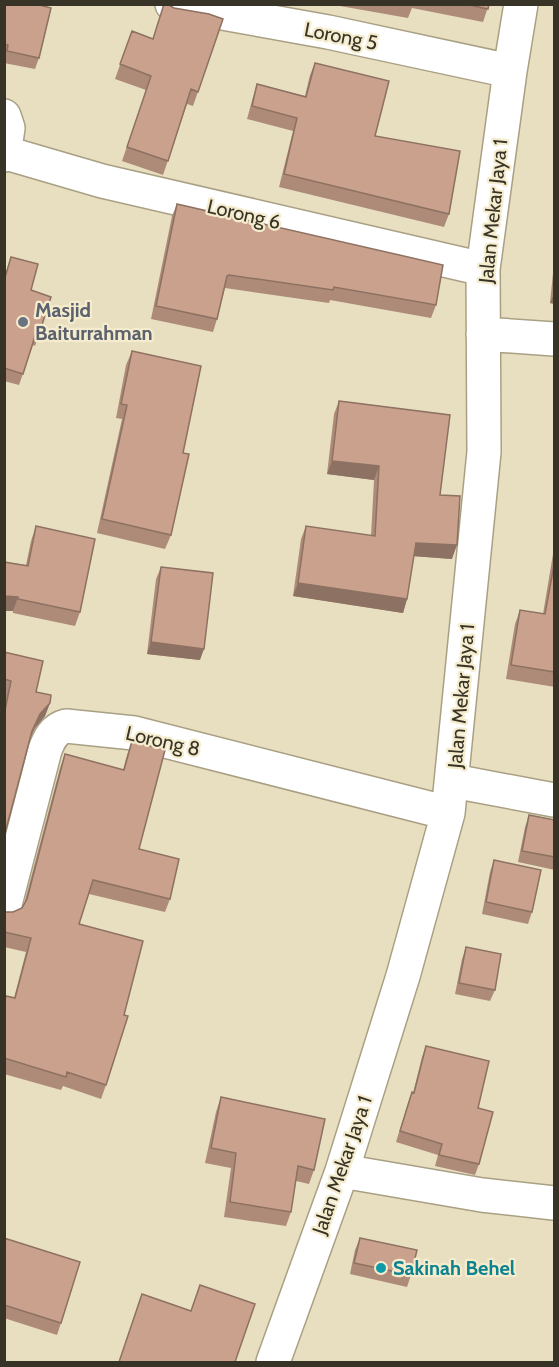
<svg xmlns="http://www.w3.org/2000/svg" width="559" height="1367" viewBox="0 0 559 1367" font-family="Cabin,sans-serif">
  <style>
    .lines { fill: none; stroke-linecap: round; stroke-linejoin: round }
    .minor-casing { stroke: #a9a084; stroke-width: 36 }
    .minor { stroke: #fff; stroke-width: 33 }
    .wall { fill: #ae8a78 }
    .shaded-wall { fill: #8d7162 }
    .building { fill: #caa18c; stroke: #8d7162; stroke-width: 1.5 }
    .worship-dot { fill: #6b7280; stroke: #f5ecce; stroke-width: 2 }
    .culture-dot { fill: #0f9aa8; stroke: #f5ecce; stroke-width: 2 }
    .labels { text-anchor: middle; dominant-baseline: central; stroke-width: 4.5; stroke-linejoin: round; paint-order: stroke }
    .street-label { font-size: 20px; fill: #373327; stroke: #f5ecce }
    .worship-label { font-size: 20px; font-weight: bold; fill: #5b616d; stroke: #f5ecce; text-anchor: start }
    .culture-label { font-size: 20px; font-weight: bold; fill: #0d838f; stroke: #f5ecce; text-anchor: start }
  </style>
  <rect width="100%" height="100%" fill="#e8dfc1"/>
  <g class="lines">
    <g class="minor-casing">
      <path id="minor" d="M 172,4 L 328,32 L 510,71
        M 4,116 L 8,128 L 4,155
        M 6,153 L 102,181 L 483,269
        M 483,334 L 554,339
        M 453,781 L 554,800
        M 4,908 L 45,750 C 49,739 54,729 66,726 L 134,733 L 448,813
        M 342,1171 L 482,1195 L 554,1203
        M 273,1362 L 342,1171 L 403,976 L 448,813 L 484,452 L 483,269 L 510,71 L 521,4"/>
    </g>
    <use href="#minor" class="minor"/>
  </g>
  <path class="wall" d="M 4,4 L 39,58 L 35,69 L 4,63 Z
    M 341,4 L 489,4 L 483,22 L 412,8 L 408,18 L 340,6 Z
    M 174,8 L 223,19 L 193,106 L 187,104 L 163,175 L 122,161 L 146,90 L 115,79 L 132,31 L 153,39 Z
    M 315,63 L 375,136 L 449,214 L 444,227 L 279,187 L 293,131 L 247,119 L 253,97 L 257,84 L 305,96 L 310,75 Z
    M 177,204 L 436,305 L 431,318 L 330,300 L 329,303 L 225,288 L 217,319 L 213,332 L 151,319 L 172,216 Z
    M 555,253 L 555,304 L 550,303 Z
    M 11,257 L 31,290 L 39,334 L 35,346 L 33,345 L 19,385 L 4,381 L 4,278 Z
    M 132,351 L 183,453 L 171,535 L 165,549 L 97,533 L 122,419 L 116,418 L 126,365 Z
    M 339,401 L 440,495 L 452,559 L 414,556 L 407,599 L 403,613 L 293,596 L 301,539 L 306,526 L 371,536 L 374,480 L 327,474 L 334,414 Z
    M 36,526 L 80,612 L 75,626 L 13,613 L 13,611 L 4,611 L 4,562 L 26,565 L 31,541 Z
    M 555,549 L 555,687 L 506,679 L 515,624 L 520,610 L 543,614 L 553,554 Z
    M 161,567 L 200,660 L 147,654 L 156,579 Z
    M 4,652 L 36,692 L 50,703 L 45,716 L 35,728 L 30,738 L 4,837 L 4,704 L 6,695 L 4,694 Z
    M 132,741 L 139,849 L 170,899 L 165,912 L 89,894 L 79,924 L 124,1015 L 106,1085 L 101,1099 L 63,1086 L 61,1090 L 4,1074 L 4,1001 L 14,998 L 26,952 L 4,947 L 4,912 L 13,912 L 22,908 L 24,904 L 60,768 L 65,754 L 123,770 L 127,755 Z
    M 529,815 L 555,820 L 555,870 L 518,862 L 525,827 Z
    M 494,860 L 532,912 L 528,924 L 482,914 L 490,872 Z
    M 466,947 L 495,990 L 490,1001 L 455,994 L 462,959 Z
    M 426,1046 L 478,1108 L 479,1164 L 475,1175 L 435,1166 L 438,1155 L 396,1142 L 408,1103 L 412,1092 L 413,1093 L 422,1057 Z
    M 221,1097 L 314,1170 L 309,1184 L 296,1181 L 291,1212 L 286,1226 L 224,1217 L 231,1168 L 205,1163 L 216,1112 Z
    M 4,1238 L 61,1323 L 57,1335 L 4,1318 Z
    M 360,1238 L 411,1275 L 407,1287 L 350,1274 L 355,1250 Z"/>
  <path class="shaded-wall" d="M 555,292 L 555,304 L 550,303 Z
    M 332,461 L 379,466 L 374,480 L 327,474 Z
    M 416,543 L 457,545 L 452,559 L 411,556 Z
    M 298,583 L 407,599 L 403,613 L 293,596 Z
    M 4,596 L 18,597 L 13,611 L 4,611 Z
    M 151,642 L 204,649 L 200,660 L 147,654 Z
    M 50,703 L 45,716 L 35,728 L 27,745 L 40,714 Z"/>
  <path class="building" d="M 4,4 L 36,4 L 51,8 L 39,58 L 7,51 L 8,45 L 4,44 Z
    M 164,4 L 167,4 L 174,8 L 209,14 L 223,19 L 198,92 L 191,89 L 168,161 L 127,147 L 151,76 L 120,64 L 132,31 L 153,39 Z
    M 465,4 L 489,4 L 488,9 Z
    M 315,63 L 389,81 L 375,136 L 460,151 L 449,214 L 284,174 L 297,118 L 252,106 L 257,84 L 306,97 Z
    M 177,204 L 443,265 L 436,305 L 334,287 L 333,290 L 229,275 L 227,276 L 217,319 L 156,306 Z
    M 11,257 L 38,264 L 31,290 L 51,297 L 39,334 L 36,333 L 23,374 L 4,368 L 4,281 Z
    M 132,351 L 201,366 L 183,453 L 189,454 L 171,535 L 102,519 L 127,405 L 121,404 Z
    M 339,401 L 450,415 L 440,495 L 460,496 L 457,545 L 416,543 L 407,599 L 298,583 L 306,526 L 375,536 L 379,466 L 332,461 Z
    M 36,526 L 95,539 L 80,612 L 18,599 L 18,597 L 4,596 L 4,562 L 28,566 Z
    M 555,560 L 555,672 L 511,665 L 520,610 L 545,614 Z
    M 161,567 L 213,573 L 204,649 L 151,642 Z
    M 4,652 L 43,661 L 36,692 L 51,695 L 50,703 L 40,714 L 32,731 L 4,837 L 4,715 L 11,681 L 4,679 Z
    M 132,741 L 165,750 L 139,849 L 179,859 L 170,899 L 93,880 L 79,924 L 143,941 L 124,1015 L 128,1016 L 106,1085 L 67,1072 L 66,1077 L 4,1058 L 4,1002 L 6,996 L 15,998 L 31,938 L 4,932 L 4,912 L 13,912 L 22,908 L 27,899 L 65,754 L 124,770 Z
    M 529,815 L 555,820 L 555,857 L 522,851 Z
    M 494,860 L 541,870 L 532,912 L 486,902 Z
    M 466,947 L 501,954 L 495,990 L 459,983 Z
    M 426,1046 L 489,1061 L 478,1108 L 493,1112 L 479,1164 L 439,1155 L 442,1144 L 400,1131 L 412,1092 L 414,1093 Z
    M 221,1097 L 325,1119 L 314,1170 L 298,1166 L 291,1212 L 230,1202 L 236,1153 L 211,1148 Z
    M 4,1238 L 80,1262 L 61,1323 L 4,1305 Z
    M 360,1238 L 417,1250 L 411,1275 L 354,1263 Z
    M 200,1285 L 255,1304 L 235,1362 L 119,1362 L 142,1294 L 191,1311 Z"/>
  <circle class="worship-dot" cx="23" cy="322" r="6"/>
  <circle class="culture-dot" cx="381" cy="1268" r="6"/>
  <g class="labels">
    <g class="street-label">
      <text transform="translate(341 36) rotate(11)">Lorong 5</text>
      <text transform="translate(493 211) rotate(-84)">Jalan Mekar Jaya 1</text>
      <text transform="translate(244 214) rotate(13)">Lorong 6</text>
      <text transform="translate(461 696) rotate(-85)">Jalan Mekar Jaya 1</text>
      <text transform="translate(163 741) rotate(13)">Lorong 8</text>
      <text transform="translate(342 1165) rotate(-71)">Jalan Mekar Jaya 1</text>
    </g>
    <g class="worship-label">
      <text x="35" y="310">Masjid<tspan x="35" dy="23">Baiturrahman</tspan></text>
    </g>
    <g class="culture-label">
      <text x="393" y="1268">Sakinah Behel</text>
    </g>
  </g>
  <rect width="559" height="1367" fill="none" stroke="#373327" stroke-width="12"/>
</svg>
